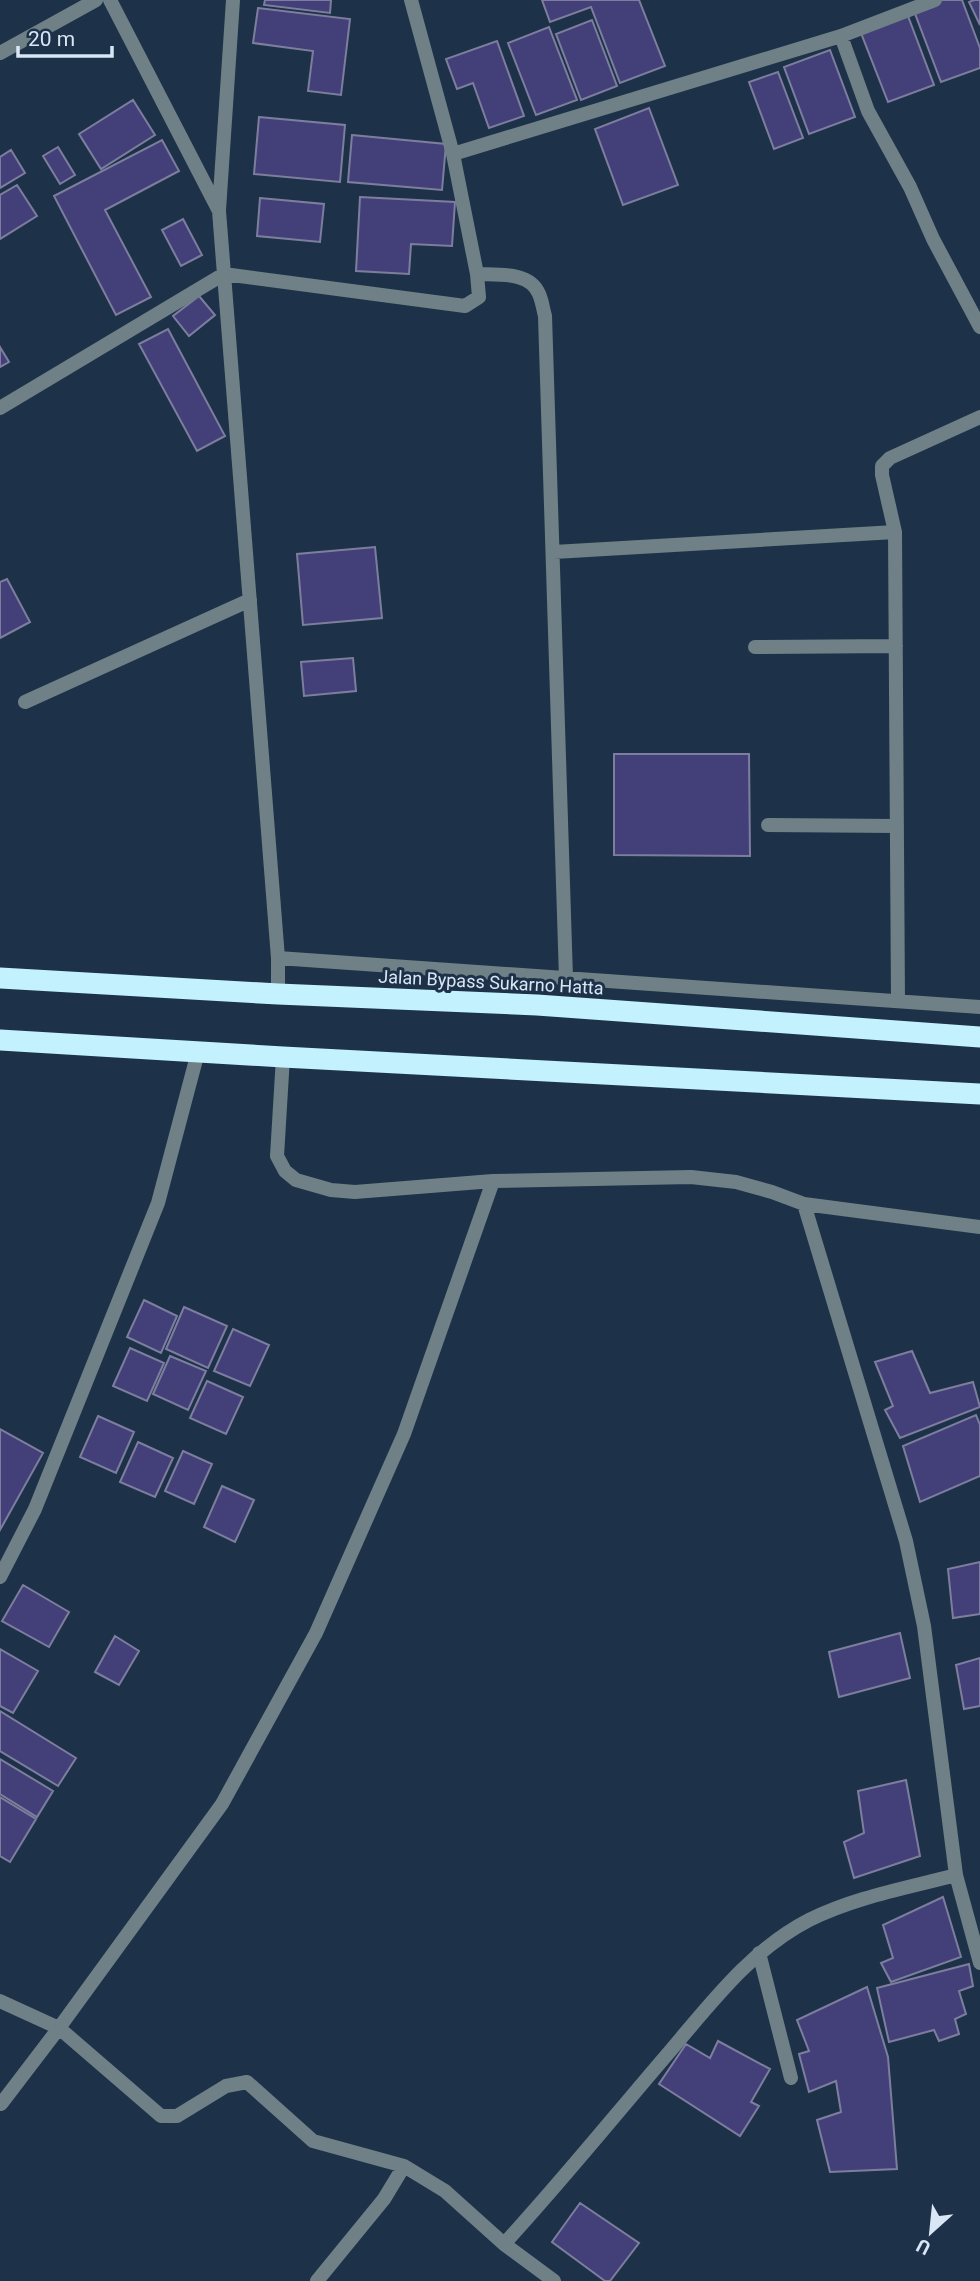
<svg xmlns="http://www.w3.org/2000/svg" width="980" height="2281" viewBox="0 0 980 2281" font-family="Roboto,sans-serif">
  <style>
    .building { fill: #434079; stroke: #7d7e9e; stroke-width: 2 }
    .lines { fill: none; stroke-linecap: round; stroke-linejoin: round }
    .street { stroke: #6f8186; stroke-width: 14 }
    .highway { stroke: #c4f1fe; stroke-width: 21 }
    .labels { text-anchor: middle; dominant-baseline: central; stroke-width: 6; stroke-linejoin: round; paint-order: stroke }
    .street-label { font-size: 18px; fill: #d9e6f5; stroke: #1d3249 }
  </style>
  <rect width="100%" height="100%" fill="#1d3249"/>
  <path class="building" d="M 265,0 L 331,0 L 330,13 L 264,5 Z
    M 542,0 L 639,0 L 665,66 L 620,83 L 591,7 L 550,22 Z
    M 942,0 L 962,0 L 980,48 L 980,68 L 941,82 L 914,11 Z
    M 974,0 L 980,0 L 980,25 L 969,2 Z
    M 258,8 L 350,19 L 341,95 L 308,91 L 313,51 L 253,43 Z
    M 908,16 L 934,85 L 888,102 L 861,33 Z
    M 592,20 L 617,86 L 581,100 L 556,34 Z
    M 549,27 L 577,100 L 536,115 L 508,43 Z
    M 497,41 L 524,116 L 489,128 L 473,83 L 457,89 L 446,59 Z
    M 830,50 L 855,117 L 809,134 L 784,67 Z
    M 778,72 L 803,138 L 774,149 L 749,82 Z
    M 133,100 L 155,135 L 101,169 L 79,134 Z
    M 649,108 L 678,185 L 623,205 L 595,129 Z
    M 259,117 L 345,125 L 340,182 L 254,174 Z
    M 352,135 L 446,144 L 442,190 L 348,182 Z
    M 162,140 L 179,171 L 105,210 L 151,297 L 116,315 L 54,196 Z
    M 58,147 L 75,175 L 60,184 L 43,156 Z
    M 11,150 L 25,173 L 0,188 L 0,157 Z
    M 17,185 L 37,216 L 0,239 L 0,195 Z
    M 360,197 L 455,202 L 452,246 L 411,244 L 409,274 L 356,271 Z
    M 260,198 L 324,204 L 320,242 L 257,236 Z
    M 183,219 L 202,255 L 181,266 L 162,230 Z
    M 199,296 L 215,315 L 189,336 L 173,316 Z
    M 168,329 L 225,436 L 197,451 L 139,344 Z
    M 0,347 L 9,362 L 0,367 Z
    M 375,547 L 382,618 L 303,625 L 297,554 Z
    M 7,579 L 30,622 L 0,638 L 0,582 Z
    M 353,658 L 356,691 L 304,696 L 301,662 Z
    M 614,754 L 749,754 L 750,856 L 614,855 Z
    M 144,1300 L 177,1316 L 161,1353 L 127,1337 Z
    M 184,1307 L 227,1326 L 208,1368 L 166,1349 Z
    M 233,1329 L 269,1345 L 250,1386 L 214,1371 Z
    M 130,1348 L 164,1363 L 147,1401 L 113,1386 Z
    M 912,1351 L 930,1393 L 973,1382 L 980,1407 L 900,1438 L 885,1410 L 893,1406 L 875,1362 Z
    M 170,1356 L 206,1371 L 188,1410 L 153,1394 Z
    M 207,1381 L 243,1397 L 226,1434 L 190,1418 Z
    M 976,1415 L 980,1425 L 980,1476 L 920,1502 L 903,1446 Z
    M 98,1416 L 134,1432 L 116,1473 L 80,1457 Z
    M 0,1429 L 43,1453 L 0,1530 Z
    M 138,1442 L 173,1458 L 155,1497 L 120,1482 Z
    M 183,1451 L 212,1464 L 194,1504 L 165,1491 Z
    M 222,1486 L 254,1500 L 235,1542 L 204,1527 Z
    M 980,1562 L 980,1614 L 953,1618 L 948,1569 Z
    M 23,1585 L 69,1612 L 49,1647 L 2,1621 Z
    M 900,1633 L 910,1678 L 839,1697 L 829,1652 Z
    M 115,1636 L 139,1651 L 119,1685 L 95,1672 Z
    M 0,1649 L 38,1671 L 13,1713 L 0,1706 Z
    M 980,1658 L 980,1706 L 964,1709 L 956,1665 Z
    M 0,1711 L 76,1758 L 58,1786 L 0,1751 Z
    M 0,1759 L 53,1791 L 37,1817 L 0,1794 Z
    M 906,1780 L 920,1856 L 854,1878 L 844,1842 L 864,1833 L 858,1791 Z
    M 0,1797 L 36,1819 L 10,1862 L 0,1856 Z
    M 943,1897 L 961,1957 L 891,1982 L 881,1963 L 893,1958 L 883,1925 Z
    M 969,1964 L 973,1986 L 959,1991 L 966,2014 L 955,2019 L 959,2034 L 939,2041 L 934,2030 L 889,2042 L 877,1988 Z
    M 867,1987 L 888,2057 L 897,2169 L 830,2172 L 817,2120 L 841,2112 L 836,2081 L 809,2092 L 799,2054 L 809,2051 L 797,2020 Z
    M 718,2041 L 770,2069 L 751,2102 L 759,2106 L 740,2136 L 659,2084 L 686,2044 L 710,2058 Z
    M 580,2203 L 639,2243 L 610,2281 L 605,2281 L 552,2242 Z"/>
  <g class="lines">
    <path class="street" d="M 110,0 L 219,211 L 278,958 L 278,994
      M 411,0 L 453,154
      M 841,36 L 868,111 L 910,187 L 933,239 L 980,327
      M 0,53 L 96,0
      M 219,210 L 233,0
      M 477,274 C 497,275 530,271 539,294 C 542,300 543,309 545,316 L 566,978
      M 0,408 L 224,274 L 465,306 L 479,297 L 477,274 L 453,154 L 841,36 L 935,0
      M 554,552 L 895,532
      M 755,647 L 896,646
      M 25,702 L 250,600
      M 768,825 L 896,826
      M 278,958 L 980,1007
      M 898,1001 L 895,532 L 882,475 L 882,466 L 890,458 L 980,417
      M 283,1057 L 277,1156 L 285,1171 L 296,1180 L 331,1190 L 355,1192 L 493,1181 L 691,1177 L 736,1182 L 772,1192 L 804,1204 L 980,1227
      M 804,1204 L 906,1541 L 924,1626 L 956,1875 L 980,1963
      M 0,1577 L 35,1509 L 158,1203 L 198,1052
      M 759,1953 L 791,2078
      M 0,2001 L 59,2028 L 161,2116 L 177,2116 L 226,2086 L 247,2082 L 313,2141 L 404,2166 L 445,2191 L 504,2244 L 554,2281
      M 1,2104 L 59,2028 L 222,1804 L 316,1633 L 404,1434 L 493,1181
      M 504,2244 C 562,2181 615,2115 671,2050 C 712,2002 751,1950 809,1920 C 855,1897 907,1888 956,1875
      M 317,2281 L 384,2199 L 404,2166"/>
    <path class="highway" d="M 0,978 L 278,994 L 537,1005 L 980,1037
      M 0,1040 L 283,1057 L 980,1094"/>
  </g>
  <g class="labels">
    <g class="street-label">
      <text transform="translate(491 982) rotate(3)">Jalan Bypass Sukarno Hatta</text>
    </g>
  </g>
  <g transform="translate(931 2232) rotate(207)" stroke="#1d3249" stroke-width="5" paint-order="stroke">
  <path d="M0-5L12 26L0 18L-12 26Z" fill="#d9e6f5"/>
  <text y="-10" font-size="19" font-weight="bold" text-anchor="middle" fill="#d9e6f5">U</text>
  </g>
  <path d="M18 46v10h94v-10" fill="none" stroke="#d9e6f5" stroke-width="3.5"/>
  <text x="28" y="46" font-size="21" fill="#d9e6f5" stroke="#1d3249" stroke-width="5" paint-order="stroke">20 m</text>
</svg>
